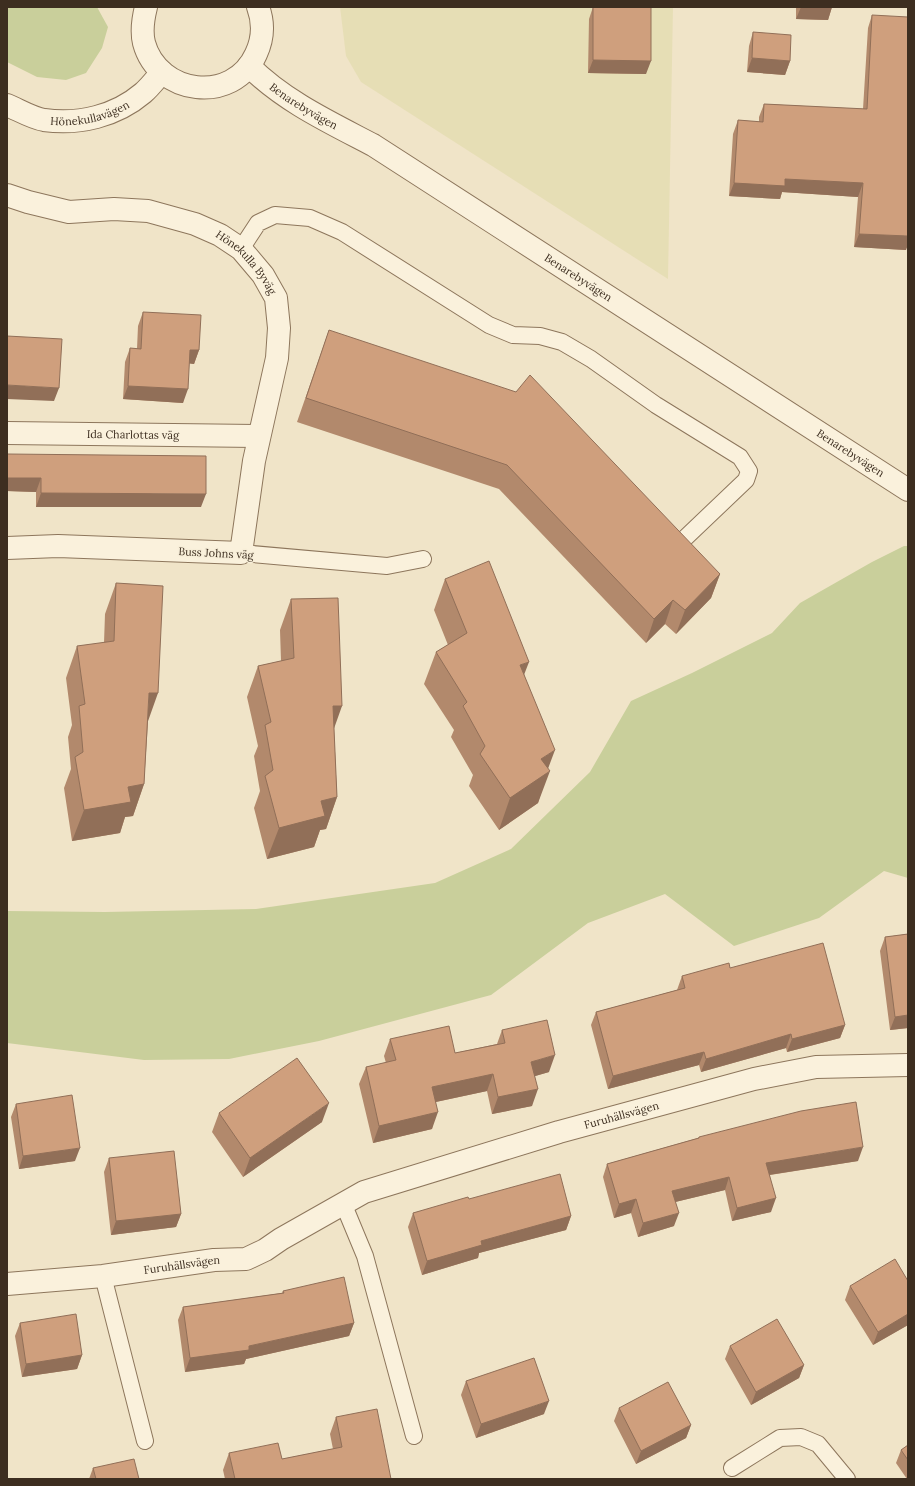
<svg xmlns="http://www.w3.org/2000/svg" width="915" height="1486" viewBox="0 0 915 1486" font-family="Lora,serif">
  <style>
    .farmland { fill: #e6deb5 }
    .green { fill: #c9cf9b }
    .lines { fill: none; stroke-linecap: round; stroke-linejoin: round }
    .service-casing { stroke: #8d765c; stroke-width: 18 }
    .minor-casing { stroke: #8d765c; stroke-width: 24 }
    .tertiary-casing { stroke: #8d765c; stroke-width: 24 }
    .service { stroke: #faf1dc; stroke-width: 16 }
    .minor { stroke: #faf1dc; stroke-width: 22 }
    .tertiary { stroke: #faf1dc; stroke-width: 22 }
    .wall { fill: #b2896c }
    .shaded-wall { fill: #916f58 }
    .building { fill: #cf9f7d; stroke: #916f58 }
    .labels { text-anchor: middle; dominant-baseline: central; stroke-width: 3; stroke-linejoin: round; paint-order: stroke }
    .street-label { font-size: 11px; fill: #3d2e20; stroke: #f7eed8 }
  </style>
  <rect width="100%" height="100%" fill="#f0e4c8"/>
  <path class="farmland" d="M 340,7 L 673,7 L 668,279 L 361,82 L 346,56 Z"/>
  <path class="green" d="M 7,7 L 97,7 L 108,27 L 102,48 L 86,73 L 66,80 L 37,77 L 7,62 Z
    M 904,546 L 908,546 L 908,878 L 884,871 L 819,918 L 734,946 L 665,894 L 588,923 L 491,995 L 319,1041 L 229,1059 L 144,1060 L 7,1043 L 7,911 L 105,912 L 256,909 L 435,883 L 511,849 L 590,772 L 631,701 L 692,673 L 772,633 L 800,603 L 872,562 Z"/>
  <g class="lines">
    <g class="service-casing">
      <path id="service" d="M 241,249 L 258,223 L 275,215 L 310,218 L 342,232 L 489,325 L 513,335 L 540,336 L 562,342 L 591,359 L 656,405 L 740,457 L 749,471 L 746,480 L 682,541
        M 241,553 L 387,566 L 423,559
        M 343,1203 L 365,1256 L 414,1436
        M 103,1276 L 145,1441
        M 732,1468 L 780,1438 L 801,1437 L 818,1444 L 847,1479"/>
    </g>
    <g class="minor-casing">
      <g id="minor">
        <path id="s1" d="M 7,195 L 28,202 L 69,212 L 114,209 L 148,211 L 195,224 L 220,235 L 241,249 L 263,275 L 276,298 L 279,328 L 277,358 L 254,461 L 241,553 L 58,546 L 7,548"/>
        <path id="s2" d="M 7,433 L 258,436"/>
        <path id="s3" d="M 7,1284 L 103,1276 L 214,1260 L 246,1259 L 265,1250 L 281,1239 L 364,1192 L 559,1132 L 754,1079 L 816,1067 L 908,1065"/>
      </g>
    </g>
    <g class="tertiary-casing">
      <g id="tertiary">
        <path d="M 146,7 C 143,19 141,31 144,43 C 158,95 233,105 256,54 C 263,39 264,23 258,7"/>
        <path id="s4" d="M 249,66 C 284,101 329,122 373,145 L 908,490"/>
        <path id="s5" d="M 7,105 C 19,110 32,118 44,120 C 79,125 116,116 143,93 C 150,87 156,79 162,72"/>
      </g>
    </g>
    <use href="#service" class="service"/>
    <use href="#minor" class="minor"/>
    <use href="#tertiary" class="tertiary"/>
  </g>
  <path class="wall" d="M 593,7 L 651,7 L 646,74 L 588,73 L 589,19 Z
    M 796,7 L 832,7 L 828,20 L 796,19 Z
    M 872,15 L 906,250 L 854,247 L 858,197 L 782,192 L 780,199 L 729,196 L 733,134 L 738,120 L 759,122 L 759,117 L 764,104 L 863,109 L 868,28 Z
    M 753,32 L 790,61 L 785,75 L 747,72 L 749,46 Z
    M 143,312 L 199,350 L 194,364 L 189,363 L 183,403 L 123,399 L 125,362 L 130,348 L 137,349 L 138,326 Z
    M 329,330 L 720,574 L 711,598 L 676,634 L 665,624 L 646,643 L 499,489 L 297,422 Z
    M 7,454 L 201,507 L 36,507 L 36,492 L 7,491 Z
    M 445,579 L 524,674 L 548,769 L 538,803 L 499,830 L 469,786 L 473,775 L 451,737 L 454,730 L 424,684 L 436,652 L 448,645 L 434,610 Z
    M 116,583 L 148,722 L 144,784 L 133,816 L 125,817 L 120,833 L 72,841 L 64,788 L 71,769 L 68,737 L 72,725 L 66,678 L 77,646 L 104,643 L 105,614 Z
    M 291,599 L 334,728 L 337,797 L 326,829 L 320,830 L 314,847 L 267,859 L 254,808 L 260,791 L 254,756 L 258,746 L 247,697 L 258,666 L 281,661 L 280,630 Z
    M 908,934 L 908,1028 L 890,1030 L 880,951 L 885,937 Z
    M 730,968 L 845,1025 L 840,1038 L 787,1052 L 786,1048 L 701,1072 L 699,1065 L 608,1089 L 591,1025 L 596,1012 L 677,990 L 682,976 Z
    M 502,1030 L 549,1072 L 535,1076 L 532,1106 L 492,1114 L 487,1091 L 436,1102 L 432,1129 L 373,1143 L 359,1084 L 366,1067 L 386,1063 L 384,1056 L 390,1039 L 455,1053 L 497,1044 Z
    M 16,1104 L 75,1161 L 19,1169 L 11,1117 Z
    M 219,1113 L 322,1122 L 243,1177 L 212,1132 Z
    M 699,1137 L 858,1161 L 770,1175 L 771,1212 L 732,1221 L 725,1190 L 675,1202 L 674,1226 L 638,1237 L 631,1213 L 614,1218 L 603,1177 L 607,1164 L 698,1138 Z
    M 109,1158 L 181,1214 L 176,1227 L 111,1235 L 104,1172 Z
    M 469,1199 L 571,1216 L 566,1230 L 479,1253 L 478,1258 L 422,1275 L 408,1227 L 413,1213 Z
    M 908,1281 L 908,1325 L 873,1345 L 845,1300 L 850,1286 Z
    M 283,1291 L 354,1323 L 349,1336 L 246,1359 L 244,1364 L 185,1372 L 178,1320 L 183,1307 L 282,1293 Z
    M 20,1323 L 82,1355 L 77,1369 L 22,1377 L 15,1336 Z
    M 730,1346 L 804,1365 L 799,1378 L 751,1405 L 725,1359 Z
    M 466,1381 L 544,1414 L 476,1438 L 461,1395 Z
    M 619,1408 L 691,1425 L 686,1438 L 636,1464 L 614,1421 Z
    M 336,1417 L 391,1479 L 225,1479 L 223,1470 L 229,1453 L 282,1459 L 333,1449 L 330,1434 Z
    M 908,1445 L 908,1479 L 907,1479 L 896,1463 L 901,1450 Z
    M 93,1468 L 139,1479 L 89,1479 Z"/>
  <path class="shaded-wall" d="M 801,7 L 832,7 L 828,20 L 796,19 Z
    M 752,58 L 790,61 L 785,75 L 747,72 Z
    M 593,60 L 651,61 L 646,74 L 588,73 Z
    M 785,179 L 863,183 L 858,197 L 782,192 L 780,199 L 729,196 L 734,183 Z
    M 859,234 L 908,236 L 908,245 L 906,250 L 854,247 Z
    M 190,350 L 199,350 L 194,364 L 185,363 Z
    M 7,385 L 59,388 L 54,401 L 7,399 Z
    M 128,386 L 188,389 L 183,403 L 123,399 Z
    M 7,478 L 41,478 L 36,492 L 7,491 Z
    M 41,493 L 206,494 L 201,507 L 36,507 Z
    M 720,574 L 711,598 L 676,634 L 685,610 Z
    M 673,600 L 665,624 L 646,643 L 654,619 Z
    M 529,662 L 517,693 L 520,665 Z
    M 149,693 L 158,693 L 147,724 Z
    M 333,706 L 342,706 L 331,737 Z
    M 555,750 L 546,774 L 550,771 L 538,803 L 499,830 L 510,798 L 541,759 Z
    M 144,784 L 133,816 L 125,817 L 120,833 L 72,841 L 84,810 L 128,787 Z
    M 337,797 L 326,829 L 320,830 L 314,847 L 267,859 L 279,828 L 321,801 Z
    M 908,1015 L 908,1028 L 890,1030 L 895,1017 Z
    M 845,1025 L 840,1038 L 787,1052 L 792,1039 Z
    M 791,1034 L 786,1048 L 701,1072 L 706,1059 Z
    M 704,1052 L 699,1065 L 608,1089 L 613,1076 Z
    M 555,1055 L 549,1072 L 525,1079 L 531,1062 Z
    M 493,1074 L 487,1091 L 426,1104 L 432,1087 Z
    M 538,1089 L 532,1106 L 492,1114 L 498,1097 Z
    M 329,1103 L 322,1122 L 243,1177 L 250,1158 Z
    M 438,1112 L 432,1129 L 373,1143 L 379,1126 Z
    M 863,1147 L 858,1161 L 762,1176 L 766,1163 Z
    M 80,1148 L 75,1161 L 19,1169 L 23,1156 Z
    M 729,1177 L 725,1190 L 667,1204 L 672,1191 Z
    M 776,1198 L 771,1212 L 732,1221 L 737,1208 Z
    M 636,1199 L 631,1213 L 614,1218 L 619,1204 Z
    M 679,1213 L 674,1226 L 638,1237 L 643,1223 Z
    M 181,1214 L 176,1227 L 111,1235 L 116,1221 Z
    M 571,1216 L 566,1230 L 479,1253 L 478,1258 L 422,1275 L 427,1261 L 481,1241 Z
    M 908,1314 L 908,1325 L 873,1345 L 878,1332 Z
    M 354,1323 L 349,1336 L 246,1359 L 244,1364 L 185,1372 L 190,1358 L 249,1346 Z
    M 82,1355 L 77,1369 L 22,1377 L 26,1364 Z
    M 804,1365 L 799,1378 L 751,1405 L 756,1392 Z
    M 549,1401 L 544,1414 L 476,1438 L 481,1424 Z
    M 691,1425 L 686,1438 L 636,1464 L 641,1451 Z"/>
  <path class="building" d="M 593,7 L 651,7 L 651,61 L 593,60 Z
    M 872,15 L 908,17 L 908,236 L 859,234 L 863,183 L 785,179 L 785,186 L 734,183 L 738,120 L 763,122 L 764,104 L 867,109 Z
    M 753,32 L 791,35 L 790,61 L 752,58 Z
    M 143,312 L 201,315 L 199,350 L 190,350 L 188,389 L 128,386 L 130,348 L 141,349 Z
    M 329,330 L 516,392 L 530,375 L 720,574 L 685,610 L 673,600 L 654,619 L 507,465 L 306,398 Z
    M 7,336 L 62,339 L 59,388 L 7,385 Z
    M 7,454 L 206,456 L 206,494 L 41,493 L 41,478 L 7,478 Z
    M 489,561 L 529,662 L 520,665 L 555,750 L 541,759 L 550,771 L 510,798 L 480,754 L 485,746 L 463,706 L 467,702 L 436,652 L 467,633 L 445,579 Z
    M 116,583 L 163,586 L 158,693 L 149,693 L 144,784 L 128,787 L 131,802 L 84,810 L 75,757 L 83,752 L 79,706 L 85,704 L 77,646 L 114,641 Z
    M 338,598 L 342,706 L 333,706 L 337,797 L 321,801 L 325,816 L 279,828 L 265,776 L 273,770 L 265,725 L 271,722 L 258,666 L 294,658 L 291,599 Z
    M 908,934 L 908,1015 L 895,1017 L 885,937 Z
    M 823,943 L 845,1025 L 792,1039 L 791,1034 L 706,1059 L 704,1052 L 613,1076 L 596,1012 L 685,988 L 682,976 L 729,963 L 730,968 Z
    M 547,1020 L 555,1055 L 531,1062 L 538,1089 L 498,1097 L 493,1074 L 432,1087 L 438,1112 L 379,1126 L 366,1067 L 396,1060 L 390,1039 L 449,1026 L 455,1053 L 505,1043 L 502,1030 Z
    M 297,1058 L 329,1103 L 250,1158 L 219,1113 Z
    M 72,1095 L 80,1148 L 23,1156 L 16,1104 Z
    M 856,1102 L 863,1147 L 766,1163 L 776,1198 L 737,1208 L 729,1177 L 672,1191 L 679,1213 L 643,1223 L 636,1199 L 619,1204 L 607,1164 L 699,1138 L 699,1137 L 801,1111 Z
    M 174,1151 L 181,1214 L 116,1221 L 109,1158 Z
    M 560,1174 L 571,1216 L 481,1241 L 482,1245 L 427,1261 L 413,1213 L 468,1197 L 469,1199 Z
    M 895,1259 L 908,1281 L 908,1314 L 878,1332 L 850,1286 Z
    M 344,1277 L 354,1323 L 249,1346 L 249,1350 L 190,1358 L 183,1307 L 284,1293 L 283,1291 Z
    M 76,1314 L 82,1355 L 26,1364 L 20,1323 Z
    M 777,1319 L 804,1365 L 756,1392 L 730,1346 Z
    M 534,1358 L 549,1401 L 481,1424 L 466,1381 Z
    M 668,1382 L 691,1425 L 641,1451 L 619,1408 Z
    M 377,1409 L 391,1479 L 235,1479 L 229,1453 L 278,1443 L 282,1459 L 342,1447 L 336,1417 Z
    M 908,1445 L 908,1460 L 901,1450 Z
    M 134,1459 L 139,1479 L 96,1479 L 93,1468 Z"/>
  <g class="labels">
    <g class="street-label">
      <text stroke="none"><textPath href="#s4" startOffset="68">Benarebyvägen</textPath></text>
      <text stroke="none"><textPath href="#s5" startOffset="87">Hönekullavägen</textPath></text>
      <text stroke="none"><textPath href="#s1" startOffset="258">Hönekulla Byväg</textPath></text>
      <text stroke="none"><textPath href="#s4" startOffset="392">Benarebyvägen</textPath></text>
      <text stroke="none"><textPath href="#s2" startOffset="126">Ida Charlottas väg</textPath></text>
      <text stroke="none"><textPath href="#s4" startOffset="716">Benarebyvägen</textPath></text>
      <text transform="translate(216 553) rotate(3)">Buss Johns väg</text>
      <text stroke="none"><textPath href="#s3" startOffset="645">Furuhällsvägen</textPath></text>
      <text stroke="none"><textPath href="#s3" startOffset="176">Furuhällsvägen</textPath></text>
    </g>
  </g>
  <rect width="915" height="1486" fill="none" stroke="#3d2e20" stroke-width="16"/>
</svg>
